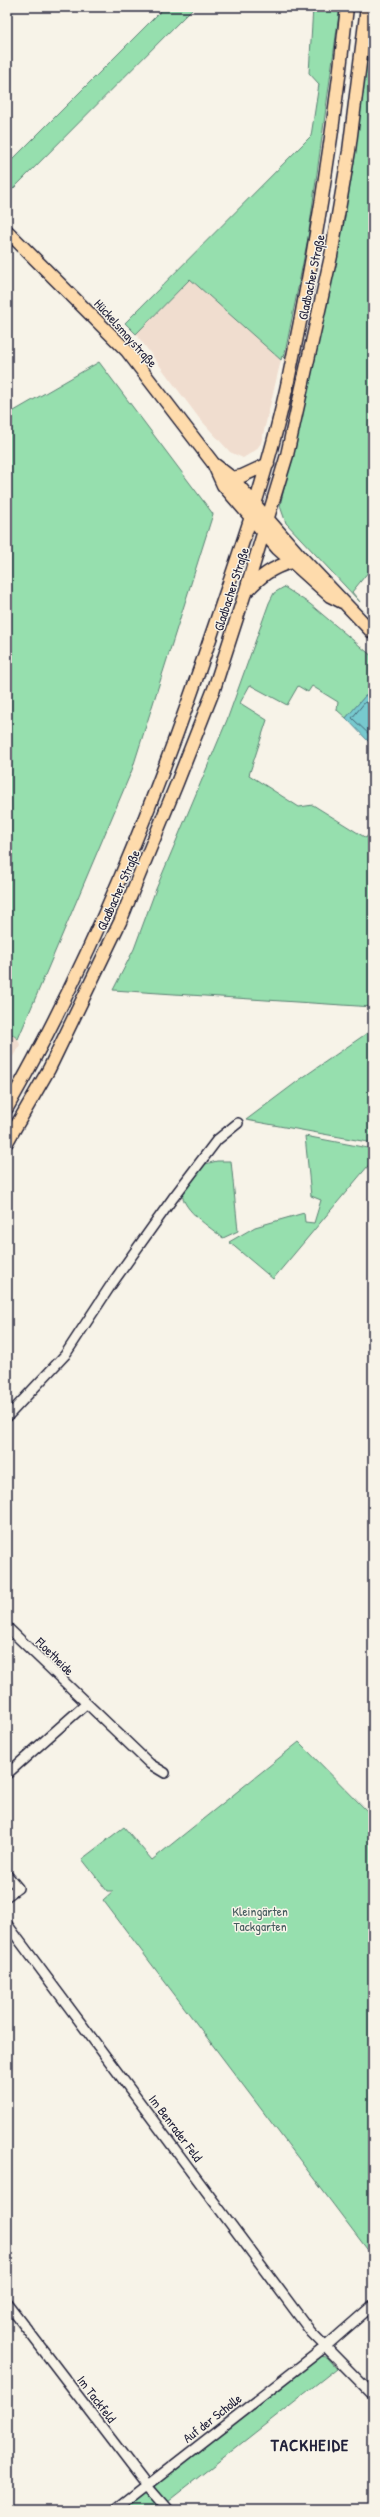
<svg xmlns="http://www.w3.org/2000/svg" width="380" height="2517" viewBox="0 0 380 2517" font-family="'Patrick Hand',sans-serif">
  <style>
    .built { fill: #f0ddcf }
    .green { fill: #96dfae; stroke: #5c8074 }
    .water { fill: #77c9ce; stroke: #558693 }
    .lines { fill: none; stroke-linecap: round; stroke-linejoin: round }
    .shore { stroke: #446576; stroke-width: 1 }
    .minor-casing { stroke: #22223b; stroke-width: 12 }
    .major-casing { stroke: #22223b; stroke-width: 15 }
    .minor { stroke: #f7f3e8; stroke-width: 9 }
    .major { stroke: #fedbac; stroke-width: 12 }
    .labels { text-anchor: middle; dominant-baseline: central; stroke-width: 3; stroke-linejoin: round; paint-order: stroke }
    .street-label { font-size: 13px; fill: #22223b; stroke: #f7f3e8 }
    .park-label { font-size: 13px; fill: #455b5e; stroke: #f7f3e8 }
    .district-label { font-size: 17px; font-weight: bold; letter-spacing: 1px; fill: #22223b; stroke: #f7f3e8 }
  </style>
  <rect width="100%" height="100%" fill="#f7f3e8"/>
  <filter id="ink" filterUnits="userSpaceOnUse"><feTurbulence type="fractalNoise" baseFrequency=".025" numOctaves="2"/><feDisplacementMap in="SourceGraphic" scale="8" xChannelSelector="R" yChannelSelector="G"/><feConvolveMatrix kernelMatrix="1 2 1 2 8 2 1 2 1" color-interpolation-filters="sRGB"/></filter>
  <g filter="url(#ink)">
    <path class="built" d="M 190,279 L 281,360 L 261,443 L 256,450 L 243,458 L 230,452 L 199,418 L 136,334 Z
      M 7,1030 L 18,1039 L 20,1045 L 7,1066 Z"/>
    <path class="green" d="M 165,7 L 194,7 L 7,195 L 7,165 Z
      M 313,7 L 340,7 L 308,238 L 284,358 L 282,356 L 281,360 L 190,279 L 136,334 L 125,323 L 311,136 L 319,84 L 309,73 Z
      M 373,7 L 373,566 L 352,592 L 360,602 L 286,523 L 280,506 L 344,222 Z
      M 99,362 L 213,514 L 132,770 L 18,1039 L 7,1030 L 7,415 Z
      M 284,587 L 310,604 L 373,657 L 373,703 L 366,695 L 346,718 L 337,710 L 338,702 L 312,686 L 308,692 L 298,686 L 287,705 L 250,685 L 240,703 L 267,720 L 249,775 L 299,807 L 313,805 L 366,838 L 368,835 L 373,839 L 373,1007 L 113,990 L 134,949 L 156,889 L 227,720 L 269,603 L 274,593 Z
      M 373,1029 L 373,1143 L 246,1120 L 302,1078 Z
      M 305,1136 L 373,1149 L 373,1160 L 273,1279 L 229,1242 L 255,1227 L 304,1213 L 305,1222 L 314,1223 L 321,1200 L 311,1196 Z
      M 217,1161 L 231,1161 L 238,1231 L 223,1238 C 210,1227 183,1211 182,1193 L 205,1164 Z
      M 299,1742 L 373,1817 L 373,2257 L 103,1900 L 113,1891 L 107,1891 L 82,1859 L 124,1827 L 152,1860 Z
      M 318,2356 L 327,2357 L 337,2368 L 167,2502 L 154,2485 Z
      M 146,2491 L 160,2508 L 157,2510 L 122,2510 Z"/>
    <path class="water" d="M 366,695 L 373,703 L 373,741 L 370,743 L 346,718 Z"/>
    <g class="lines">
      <path class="shore" d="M 373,705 L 365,702 L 352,718 L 373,738"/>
      <g class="minor-casing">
        <path id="minor" d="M 7,1417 L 65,1355 L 111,1285 L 173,1198 L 217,1140 L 238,1123
          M 7,1627 L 150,1764 L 165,1773
          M 7,1774 L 86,1704
          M 7,1875 L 18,1888 L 7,1896
          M 7,1924 L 311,2332 L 373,2395
          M 7,2303 L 147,2486 L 168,2510
          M 116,2510 L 325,2347 L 373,2305"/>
      </g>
      <g class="major-casing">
        <path id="major" d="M 7,231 L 127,351 L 213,463 L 223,485 L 278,549 L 330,596 L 342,602
          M 214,464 L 232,478 L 299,555 L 373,633
          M 232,478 L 242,476 L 268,464
          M 247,591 C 261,576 271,568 291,562
          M 7,1108 C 93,957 157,797 212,633 C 241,548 271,463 289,376 C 315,254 334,131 347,7
          M 7,1142 L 49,1069 L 120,922 L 177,783 L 214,689 L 245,593 L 287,455 L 331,256 L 349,151 L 367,7"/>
      </g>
      <use href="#minor" class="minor"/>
      <use href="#major" class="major"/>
    </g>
  </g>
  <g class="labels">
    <g class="street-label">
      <text transform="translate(311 277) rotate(-78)">Gladbacher Straße</text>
      <text transform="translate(126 333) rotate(48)">Hückelsmaystraße</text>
      <text transform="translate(231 589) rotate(-72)">Gladbacher Straße</text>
      <text transform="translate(118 890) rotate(-66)">Gladbacher Straße</text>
      <text transform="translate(55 1656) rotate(45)">Floetheide</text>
      <text transform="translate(176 2128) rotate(53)">Im Benrader Feld</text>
      <text transform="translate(97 2399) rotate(53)">Im Tackfeld</text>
      <text transform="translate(212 2418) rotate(-38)">Auf der Scholle</text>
    </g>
    <g class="park-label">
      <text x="260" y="1911">Kleingärten<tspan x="260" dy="15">Tackgarten</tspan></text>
    </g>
    <g class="district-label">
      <text x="310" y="2444">TACKHEIDE</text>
    </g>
  </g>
  <rect width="380" height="2517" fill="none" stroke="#f7f3e8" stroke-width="24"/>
  <rect x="12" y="12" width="356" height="2493" fill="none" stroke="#22223b" stroke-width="1.5" filter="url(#ink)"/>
</svg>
